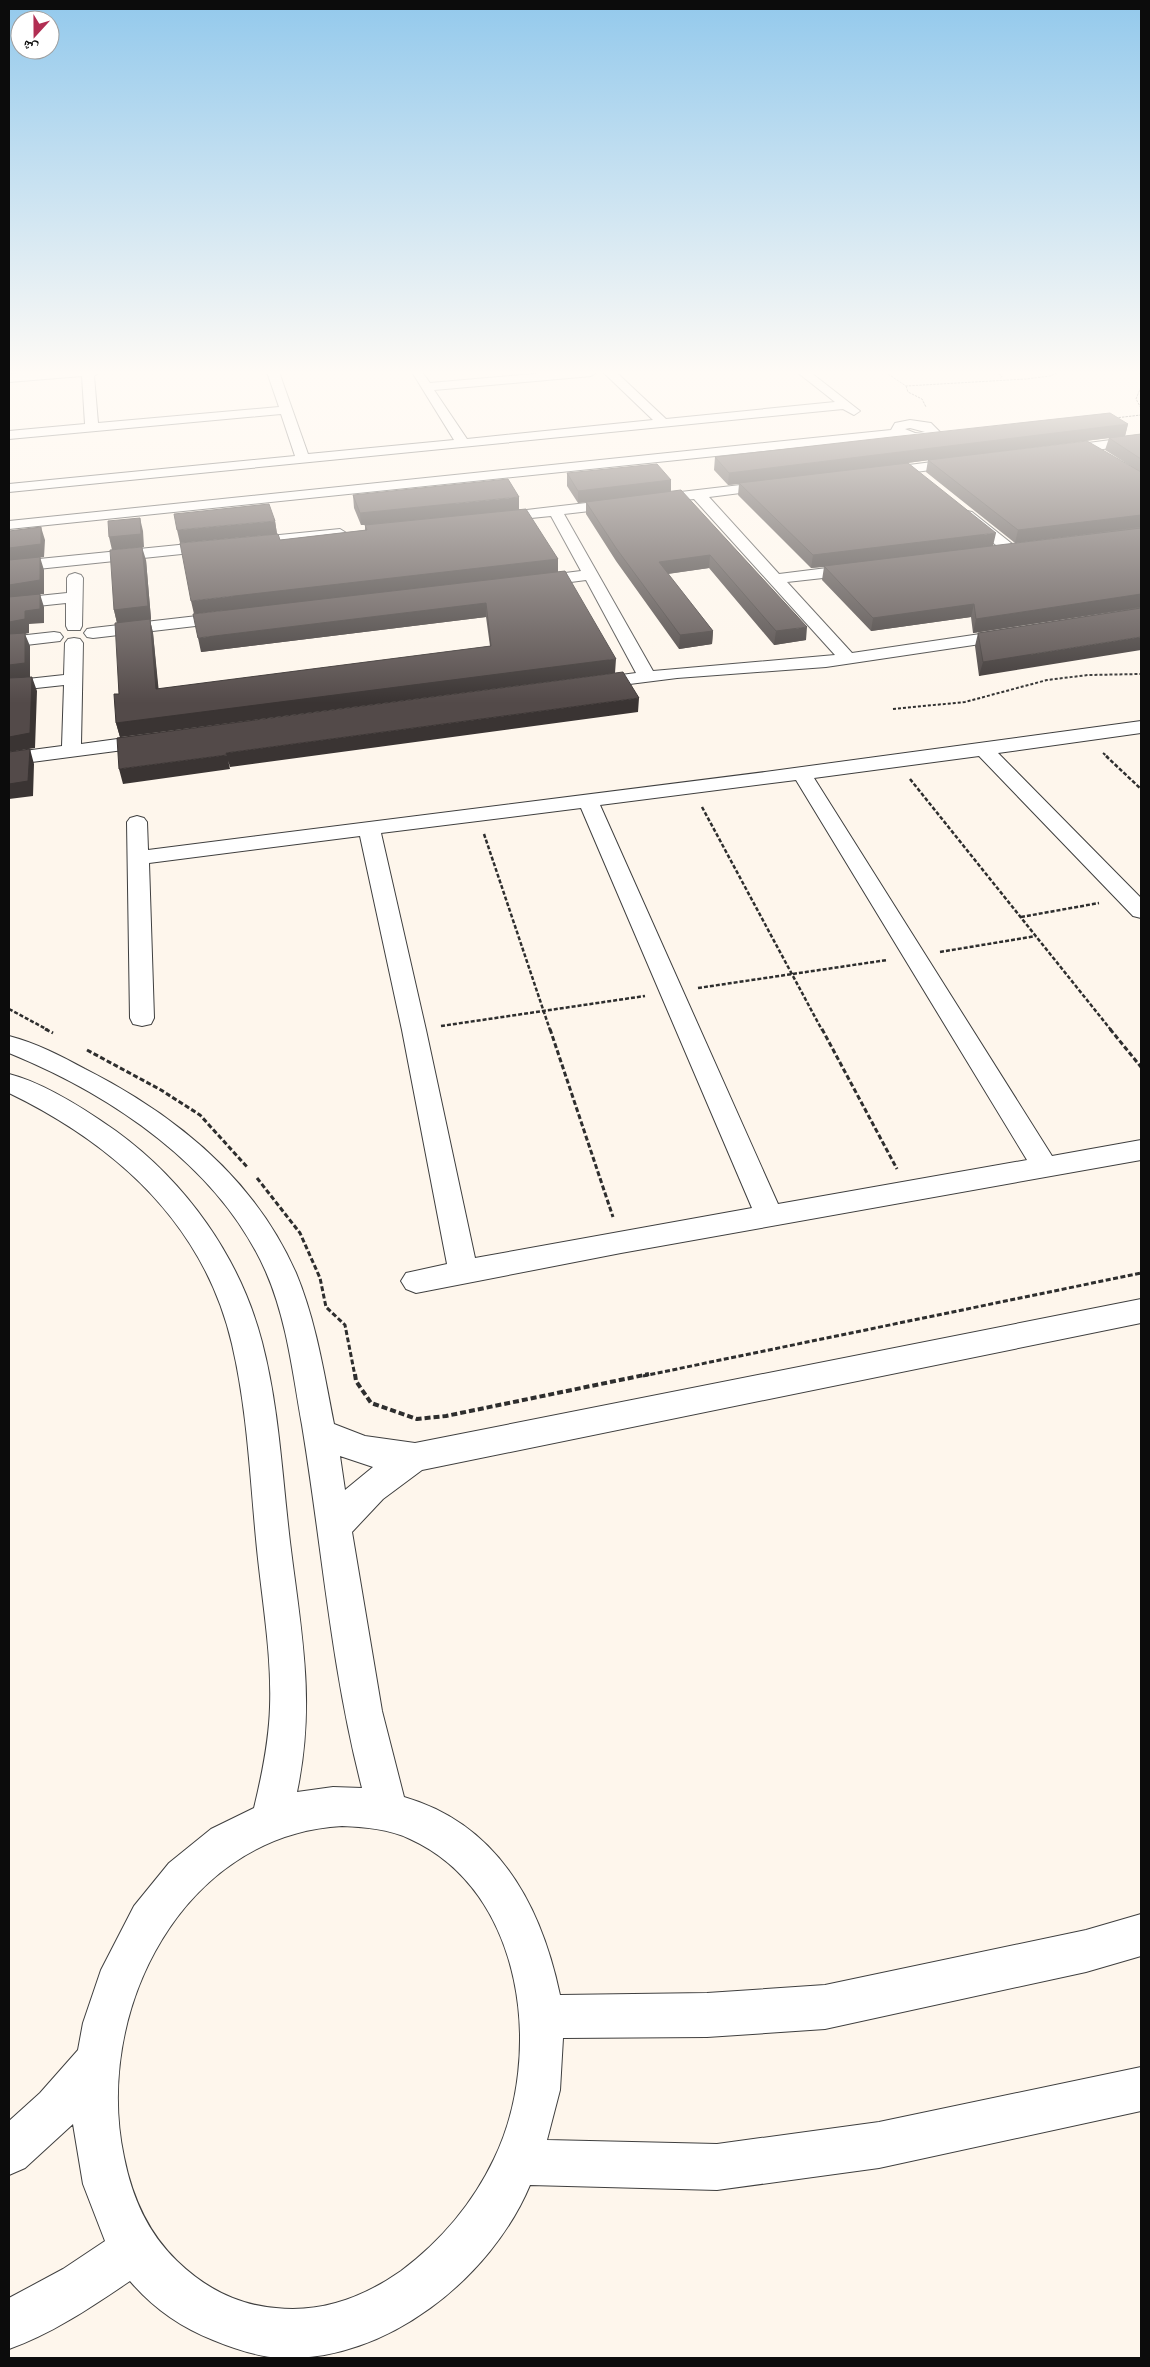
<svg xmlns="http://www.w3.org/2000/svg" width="1150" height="2367" viewBox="0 0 1150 2367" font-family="'Libre Baskerville','Noto Naskh Arabic',serif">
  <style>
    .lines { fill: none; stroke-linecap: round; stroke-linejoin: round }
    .minor-casing { stroke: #3f3f3f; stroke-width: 2 }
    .path-far4 { stroke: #2e2e2e; stroke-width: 1; stroke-dasharray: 2.5 1; stroke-linecap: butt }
    .path-far3 { stroke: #2e2e2e; stroke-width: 2; stroke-dasharray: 3 2; stroke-linecap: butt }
    .path-far2 { stroke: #2e2e2e; stroke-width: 2.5; stroke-dasharray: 4 2; stroke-linecap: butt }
    .path-far1 { stroke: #2e2e2e; stroke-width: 3; stroke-dasharray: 5 2.5; stroke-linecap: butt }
    .path { stroke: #2e2e2e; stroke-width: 4; stroke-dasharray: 6 3; stroke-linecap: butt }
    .minor { fill: #fff; fill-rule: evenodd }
    .wall { fill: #47403f }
    .shaded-wall { fill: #3a3433 }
    .building { fill: #534a49; stroke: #3a3433 }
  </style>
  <rect width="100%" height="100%" fill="#fef6ec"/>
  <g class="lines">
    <g class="minor-casing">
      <path id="minor" d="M 48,372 L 100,372 L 94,376 L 98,423 L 279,407 L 267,372 L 279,372 L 308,454 L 454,440 L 412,372 L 422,372 L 430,383 L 555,372 L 597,372 L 591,376 L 434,390 L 467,439 L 653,420 L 603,372 L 616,372 L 666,419 L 835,402 L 797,372 L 810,372 L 860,411 L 854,415 L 843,409 L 9,492 L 9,484 L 295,456 L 281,414 L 9,439 L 9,431 L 85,424 L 82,376 L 9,382 L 9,374 Z
        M 910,420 L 931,423 L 940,432 C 930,444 913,442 900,437 L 9,529 L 9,521 L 891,430 L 895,423 ZM 910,428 L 925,432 L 915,433 L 905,429 Z
        M 1141,436 L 1141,444 L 1058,455 L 1051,451 L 1058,447 Z
        M 964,458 L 971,462 L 969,465 L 877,477 L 870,473 L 877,469 Z
        M 775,481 L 780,482 L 782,485 L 780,488 L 709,497 L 779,574 L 859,564 L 865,566 L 867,569 L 865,572 L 859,574 L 787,582 L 852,653 L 1014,629 L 1020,630 L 1023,634 L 1020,638 L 1014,639 L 826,667 L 677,678 L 590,689 L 584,688 L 581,684 L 584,680 L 636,673 L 586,580 L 533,587 L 527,585 L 525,582 L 527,579 L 533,577 L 581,571 L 551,516 L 492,522 L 485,518 L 492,514 ZM 694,499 L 835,655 L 653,671 L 564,514 Z
        M 967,511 L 972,512 L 1016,547 L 1019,550 L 1016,553 L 1006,553 L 962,518 L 960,515 L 962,512 Z
        M 340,529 L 348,534 L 345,537 L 9,572 L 9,562 Z
        M 75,573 L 81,575 L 83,578 L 82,626 L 80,630 L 68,630 L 66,626 L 66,603 L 9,609 L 9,599 L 67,593 L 67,578 L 69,575 Z
        M 232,612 L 238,613 L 240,617 L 238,621 L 93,638 L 87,637 L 84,633 L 87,629 L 93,628 Z
        M 54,632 L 60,633 L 63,637 L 60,641 L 9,647 L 9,637 Z
        M 74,638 L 80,639 L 83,643 L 81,744 L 154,734 L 161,736 L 164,740 L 161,744 L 154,746 L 9,765 L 9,753 L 62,746 L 64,685 L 9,691 L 9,681 L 64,675 L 65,643 L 68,639 Z
        M 1141,721 L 1141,733 L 998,753 L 1141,898 L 1141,918 L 1133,916 L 979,756 L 814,778 L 1052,1156 L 1141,1140 L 1141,1160 L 621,1253 L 416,1293 L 406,1289 L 401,1281 L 406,1273 L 447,1264 L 402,1030 L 360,836 L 149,863 L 154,1018 L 151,1024 L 142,1026 L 133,1024 L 130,1018 L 127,822 L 130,818 L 137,816 L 144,818 L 147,822 L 148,850 L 765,772 ZM 796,780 L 1027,1160 L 778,1204 L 600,805 ZM 581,808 L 752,1208 L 475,1258 L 426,1030 L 381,833 Z
        M 9,1036 C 36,1043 61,1056 85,1069 C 174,1114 255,1179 296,1273 C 316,1321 324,1373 334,1424 L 365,1436 L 415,1443 L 1141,1299 L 1141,1323 L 422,1470 L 383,1499 L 352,1532 L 382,1711 L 404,1797 C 498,1824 541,1905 560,1995 L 707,1993 L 825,1985 L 1086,1930 L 1141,1914 L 1141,1956 L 1086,1972 L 825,2029 L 707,2037 L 563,2038 L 560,2090 L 547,2140 L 717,2144 L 879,2122 L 1141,2067 L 1141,2111 L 879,2168 L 717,2190 L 530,2185 C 491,2278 386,2362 282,2358 C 258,2357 235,2349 213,2340 C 180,2327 153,2308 130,2281 C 93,2306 52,2334 9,2349 L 9,2298 L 63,2269 L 105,2241 L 83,2184 L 73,2124 L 25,2168 L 9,2175 L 9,2121 L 40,2093 L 78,2050 L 83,2023 L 101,1970 L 134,1906 L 169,1863 L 211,1829 L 254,1808 C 262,1775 269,1741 270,1707 C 272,1651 261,1595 256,1539 C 250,1475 247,1408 232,1344 C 204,1224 116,1145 9,1093 L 9,1074 C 45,1083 86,1110 116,1131 C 186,1182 240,1257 262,1342 C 279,1407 282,1475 290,1542 C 301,1632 316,1701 297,1792 L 333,1787 L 362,1788 C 331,1669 322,1546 302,1425 C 293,1375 287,1320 266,1272 C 220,1167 112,1095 9,1053 ZM 340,1456 L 373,1467 L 345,1490 ZM 342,1826 C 365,1827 389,1829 410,1839 C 525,1891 544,2056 494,2159 C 473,2203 440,2242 401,2271 C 364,2297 322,2313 276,2308 C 237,2305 205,2288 177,2261 C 147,2232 132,2197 124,2157 C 93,2012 182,1835 342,1826 Z"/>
    </g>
    <path class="path-far4" d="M 885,372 L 906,386 L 1026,379 L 1050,376 L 1060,372
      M 996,372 L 1002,376 L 1000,379
      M 1138,372 L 1141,376
      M 906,386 L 908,392 L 922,399 L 926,407
      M 1141,387 L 1136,399 L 1141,408
      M 1115,418 L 1141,415"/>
    <path class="path-far3" d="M 893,709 L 965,702 L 1047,680 L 1088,675 L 1141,674
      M 1103,753 L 1108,757"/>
    <path class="path-far2" d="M 1106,756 L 1141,789
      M 910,779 L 1111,1030
      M 702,807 L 822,1030
      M 484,834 L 550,1030
      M 1021,917 L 1099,903
      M 940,952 L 1036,936
      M 698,988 L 887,960
      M 9,1009 L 48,1030
      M 441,1026 L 645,996"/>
    <path class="path-far1" d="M 45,1029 L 53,1033
      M 550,1029 L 613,1217
      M 822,1029 L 897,1169
      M 1110,1029 L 1141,1067
      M 87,1050 L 161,1090 L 200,1115 L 248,1168
      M 257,1178 L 300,1233 L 320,1278 L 326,1307 L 345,1325 L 355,1376
      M 643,1376 L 1141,1273"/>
    <path class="path" d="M 355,1374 L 356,1381 L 371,1403 L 417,1419 L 446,1416 L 649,1374"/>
    <use href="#minor" class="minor"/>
  </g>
  <path class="wall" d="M 1128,424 L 1125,436 L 990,453 L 1132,467 L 1105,450 L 1109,438 L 1141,434 L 1141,528 L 1015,543 L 926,472 L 928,460 L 908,463 L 993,546 L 1141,528 L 1141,608 L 973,633 L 971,617 L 871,631 L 822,580 L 824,567 L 811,568 L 738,495 L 739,484 L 728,485 L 714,470 L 715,457 Z
    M 567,473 L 671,480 L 671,492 L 806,640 L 774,645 L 709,568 L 668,574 L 713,631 L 712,644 L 679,649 L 616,561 L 586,514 L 586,502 L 578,503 L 567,486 Z
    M 353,495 L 519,509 L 558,559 L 558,572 L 565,571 L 615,673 L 120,737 L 116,723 L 119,694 L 117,623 L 114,610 L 146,560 L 151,619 L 150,620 L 153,633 L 158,689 L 490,646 L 486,617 L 201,652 L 275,521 L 277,534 L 280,540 L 365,530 L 365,525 L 361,525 L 354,508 Z
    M 1141,608 L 979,676 L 975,646 L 978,633 Z"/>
  <path class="shaded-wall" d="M 1128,424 L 1125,436 L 728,485 L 729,473 Z
    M 671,480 L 671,492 L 578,503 L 578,491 Z
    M 519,497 L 519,510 L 361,525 L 360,513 Z
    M 1141,515 L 1141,527 L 1015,543 L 1018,530 Z
    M 140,518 L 143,531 L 144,547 L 112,550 L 109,537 Z
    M 275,521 L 277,534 L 180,543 L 177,530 Z
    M 41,527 L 45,540 L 44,557 L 9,562 L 9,548 Z
    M 996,533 L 993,546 L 811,568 L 813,555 Z
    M 142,547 L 146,560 L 151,619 L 150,620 L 153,633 L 160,703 L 117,623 L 114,610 Z
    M 710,555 L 709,568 L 659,575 L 659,562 Z
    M 40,557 L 44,570 L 44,594 L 40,594 L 44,607 L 44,623 L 29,624 L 29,633 L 25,634 L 30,646 L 30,677 L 9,680 L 9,622 L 25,611 L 9,599 L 9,585 Z
    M 558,559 L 558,572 L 194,614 L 191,601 Z
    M 1141,594 L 1141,607 L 973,633 L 976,619 Z
    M 486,603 L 486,617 L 201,652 L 198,638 Z
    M 974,604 L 971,617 L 871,631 L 873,618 Z
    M 807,627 L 806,640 L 774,645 L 776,631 Z
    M 713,631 L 712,644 L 679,649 L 680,635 Z
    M 1141,637 L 1141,650 L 979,676 L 983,662 Z
    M 616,659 L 615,673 L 120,737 L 116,723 Z
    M 32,677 L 37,691 L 35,748 L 9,752 L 9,737 Z
    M 639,698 L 638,712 L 230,767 L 226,753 Z
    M 30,749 L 34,764 L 33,796 L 9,799 L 9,784 Z
    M 227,755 L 230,769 L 123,784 L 119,769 Z"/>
  <path class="building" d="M 1110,413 L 1128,424 L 729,473 L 715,457 L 892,437 Z
    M 1141,434 L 1141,459 L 1109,438 Z
    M 1087,441 L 1141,472 L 1141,515 L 1018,530 L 928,460 Z
    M 908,463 L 996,533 L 813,555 L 739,483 Z
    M 657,464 L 671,480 L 578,491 L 567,473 Z
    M 508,479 L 519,497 L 360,513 L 353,495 Z
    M 681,490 L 807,627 L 776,631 L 710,555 L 659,562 L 713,631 L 680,635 L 616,548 L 586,502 Z
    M 269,504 L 275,521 L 177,530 L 174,514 Z
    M 526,509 L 558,559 L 191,601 L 180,543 L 278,534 L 280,540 L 367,530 L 365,525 Z
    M 140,518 L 141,534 L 109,537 L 108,521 Z
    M 41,527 L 41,544 L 9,548 L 9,531 Z
    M 1141,528 L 1141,594 L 976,619 L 974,604 L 873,618 L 824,566 Z
    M 142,547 L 148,606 L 114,610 L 110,550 Z
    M 40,557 L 40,580 L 9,585 L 9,560 Z
    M 565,571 L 616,659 L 116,723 L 114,694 L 119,694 L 115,623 L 150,619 L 156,689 L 491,646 L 486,603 L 198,638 L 193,614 Z
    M 40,594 L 40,609 L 25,611 L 25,619 L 9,622 L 9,597 Z
    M 1141,608 L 1141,637 L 983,662 L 978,633 Z
    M 25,633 L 25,663 L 9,665 L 9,634 Z
    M 623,672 L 639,698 L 226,753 L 227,755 L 119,769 L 117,738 Z
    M 32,677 L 30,733 L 9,737 L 9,678 Z
    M 30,749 L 28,781 L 9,784 L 9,752 Z"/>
  <linearGradient id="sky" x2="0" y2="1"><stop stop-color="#93c9ec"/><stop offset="0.53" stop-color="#fffbf6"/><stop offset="1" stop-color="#fffbf6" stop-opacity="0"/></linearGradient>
  <rect width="1150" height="703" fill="url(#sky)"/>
  <rect width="1150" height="2367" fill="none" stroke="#0c0c0c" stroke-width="20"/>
  <g transform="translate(35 35) rotate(201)"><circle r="24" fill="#ffffff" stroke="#9e9e9e"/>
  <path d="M0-4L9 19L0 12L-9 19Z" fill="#b12e53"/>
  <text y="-8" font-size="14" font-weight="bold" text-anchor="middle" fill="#0c0c0c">ش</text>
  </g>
</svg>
